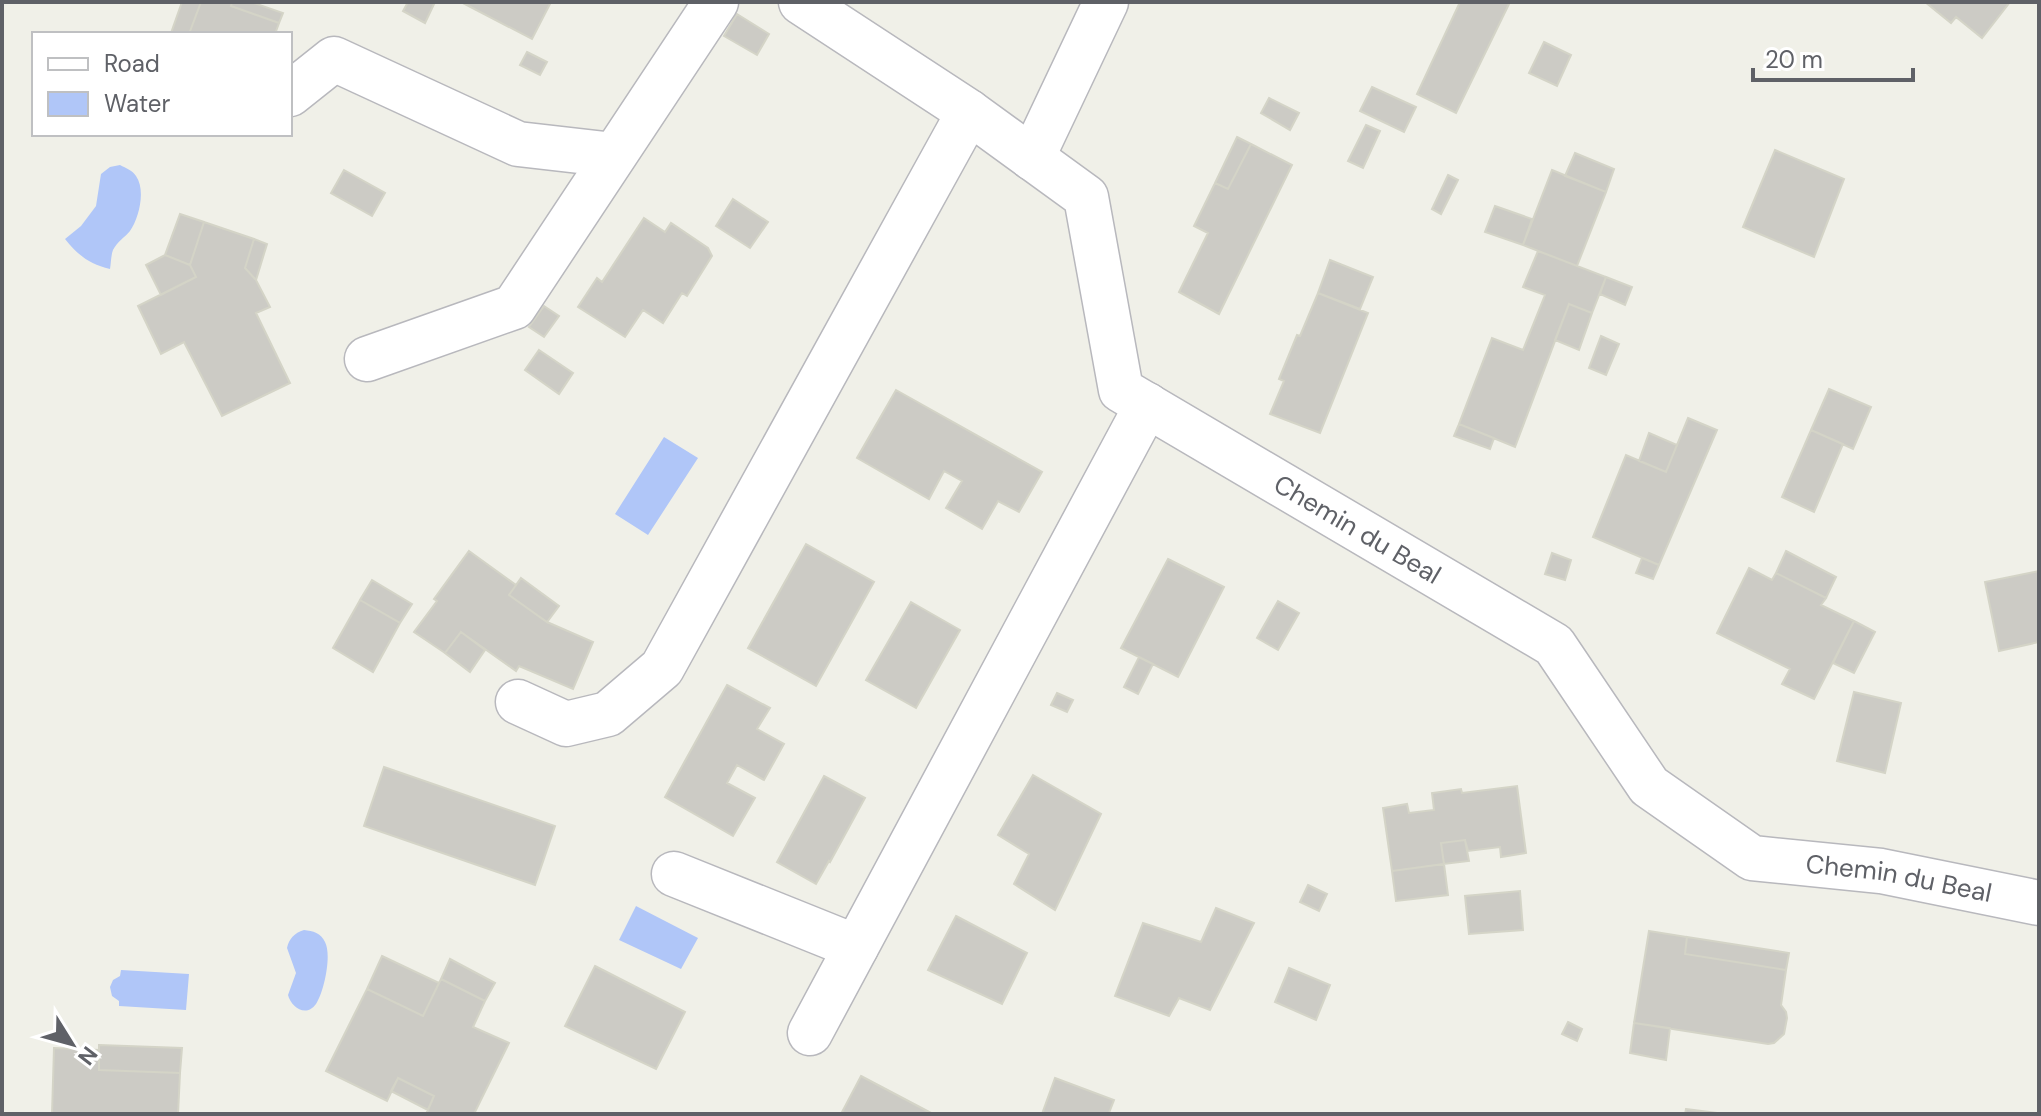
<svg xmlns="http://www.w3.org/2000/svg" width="2041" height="1116" viewBox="0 0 2041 1116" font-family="'DM Sans',sans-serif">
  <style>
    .water { fill: #b0c6f8 }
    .building { fill: #cccbc5; stroke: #d4d4c7; stroke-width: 2 }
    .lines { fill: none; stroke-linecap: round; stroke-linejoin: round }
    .minor-casing { stroke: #b8b8bd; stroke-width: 47 }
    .minor { stroke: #fff; stroke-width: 44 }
    .labels { text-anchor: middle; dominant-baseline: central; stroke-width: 6; stroke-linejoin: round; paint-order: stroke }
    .street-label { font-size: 26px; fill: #5f6167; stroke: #fff }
  </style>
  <rect width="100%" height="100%" fill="#f0f0e8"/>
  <path class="water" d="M 120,165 C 126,168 133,171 136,176 C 146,190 139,218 130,231 C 125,237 117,242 113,250 C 111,255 111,263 110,269 C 89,264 78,255 65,239 L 81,226 L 96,206 L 101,174 L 110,167 Z
    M 664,437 L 698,458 L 648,535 L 615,514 Z
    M 636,906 L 698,938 L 681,969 L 619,940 Z
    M 304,930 C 313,931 321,933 325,942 C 332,955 324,992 316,1004 C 306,1018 291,1007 288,995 L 296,973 L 287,948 C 289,939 294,933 304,930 Z
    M 121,970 L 189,974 L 186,1010 L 119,1006 L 119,1001 L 112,996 L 110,987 L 113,980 L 120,976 Z"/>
  <path class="building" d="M 182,2 L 201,2 L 189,34 L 171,33 Z
    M 201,2 L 232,2 L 231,6 L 279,23 L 275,34 L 189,34 Z
    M 232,2 L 251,2 L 283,13 L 279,23 L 231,6 Z
    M 408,2 L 435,2 L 425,23 L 403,11 Z
    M 461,2 L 551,2 L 532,39 Z
    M 1460,2 L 1510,2 L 1456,113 L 1417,94 Z
    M 1925,2 L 2010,2 L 1982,38 L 1956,17 L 1951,23 Z
    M 737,14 L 769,34 L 757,55 L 724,36 Z
    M 1544,42 L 1571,55 L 1557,86 L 1529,73 Z
    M 527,52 L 547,62 L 540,75 L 520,65 Z
    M 1372,87 L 1416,107 L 1404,132 L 1360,111 Z
    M 1269,98 L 1299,113 L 1290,130 L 1261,113 Z
    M 1366,125 L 1380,131 L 1363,168 L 1348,161 Z
    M 1237,137 L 1251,144 L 1228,189 L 1215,183 Z
    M 1251,144 L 1292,165 L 1219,314 L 1179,292 L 1208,233 L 1194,226 L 1215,183 L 1228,189 Z
    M 1775,150 L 1844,179 L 1814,257 L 1743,227 Z
    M 1575,153 L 1614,169 L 1606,192 L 1565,176 Z
    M 344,170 L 385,193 L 372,216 L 331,193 Z
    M 1552,170 L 1606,192 L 1577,266 L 1523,245 Z
    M 1448,175 L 1458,180 L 1441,214 L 1432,209 Z
    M 733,199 L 768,222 L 750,248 L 716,226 Z
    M 1495,206 L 1532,219 L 1523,245 L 1485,232 Z
    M 180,214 L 204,222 L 190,265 L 165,255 Z
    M 644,218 L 665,232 L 671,223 L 708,248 L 712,256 L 687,296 L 682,293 L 663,323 L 643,310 L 625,337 L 578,307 L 597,278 L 602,282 Z
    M 204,222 L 254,239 L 245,268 L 256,280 L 270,307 L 256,313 L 290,383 L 222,416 L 184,342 L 161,354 L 138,306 L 196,277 L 190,265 Z
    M 254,239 L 267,244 L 256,280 L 245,268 Z
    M 1538,251 L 1606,277 L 1592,313 L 1569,304 L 1515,447 L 1459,424 L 1492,338 L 1523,350 L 1545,295 L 1523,287 Z
    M 165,255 L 190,265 L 196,277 L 161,295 L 146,265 Z
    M 1330,260 L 1373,277 L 1360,309 L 1318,293 Z
    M 1606,277 L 1632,287 L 1625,305 L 1600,294 Z
    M 1318,293 L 1368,313 L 1320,433 L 1270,414 L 1284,381 L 1279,379 L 1297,335 L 1300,336 Z
    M 1569,304 L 1592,313 L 1579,350 L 1555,340 Z
    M 544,306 L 559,316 L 544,337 L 529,327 Z
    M 1601,336 L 1619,344 L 1606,375 L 1589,368 Z
    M 539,350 L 573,373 L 559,394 L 525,370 Z
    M 1829,389 L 1871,407 L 1853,449 L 1811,430 Z
    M 896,390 L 1042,472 L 1019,512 L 998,501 L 982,529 L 946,508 L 962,481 L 944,471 L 929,499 L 857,458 Z
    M 1688,418 L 1717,430 L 1659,565 L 1593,537 L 1626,455 L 1666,472 Z
    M 1459,424 L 1494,438 L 1490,449 L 1454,436 Z
    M 1811,430 L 1843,444 L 1814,512 L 1782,497 Z
    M 1649,433 L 1677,445 L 1666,472 L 1639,461 Z
    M 806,544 L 874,582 L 816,686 L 748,648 Z
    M 469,551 L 516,585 L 509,595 L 547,622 L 593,642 L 573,689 L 519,666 L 516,671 L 461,632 L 445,653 L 414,632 L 437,601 L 434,599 Z
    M 1786,551 L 1836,577 L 1826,598 L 1776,573 Z
    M 1552,553 L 1571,560 L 1565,580 L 1545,574 Z
    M 1642,558 L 1659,565 L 1653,579 L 1636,573 Z
    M 1168,559 L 1224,587 L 1178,677 L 1121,648 Z
    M 1749,568 L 1772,580 L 1776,573 L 1826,598 L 1821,605 L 1854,621 L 1814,699 L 1782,684 L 1790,669 L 1717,633 Z
    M 2039,571 L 2039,642 L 1999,651 L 1985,582 Z
    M 521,578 L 559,606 L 547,622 L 509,595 Z
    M 372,580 L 412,604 L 400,623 L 360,600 Z
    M 360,600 L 400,623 L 373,672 L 333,648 Z
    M 1278,601 L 1299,613 L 1278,650 L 1257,638 Z
    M 911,602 L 960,630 L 916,708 L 866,680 Z
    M 1854,621 L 1875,632 L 1854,673 L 1833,663 Z
    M 461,632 L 485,650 L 470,672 L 445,653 Z
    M 1139,657 L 1153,664 L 1138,694 L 1124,687 Z
    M 727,685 L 770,708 L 757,729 L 784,744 L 764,780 L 737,765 L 727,783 L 755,798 L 733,836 L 665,797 Z
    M 1854,692 L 1901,703 L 1885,773 L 1837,761 Z
    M 1057,693 L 1073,700 L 1067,712 L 1051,705 Z
    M 384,767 L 555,826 L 535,885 L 364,826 Z
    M 1033,775 L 1101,814 L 1055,910 L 1014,884 L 1029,854 L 998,835 Z
    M 824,776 L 865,798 L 830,862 L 829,861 L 816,884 L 777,862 Z
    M 1517,786 L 1526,853 L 1501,857 L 1500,847 L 1468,851 L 1465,840 L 1441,843 L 1444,864 L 1392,871 L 1383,808 L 1407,804 L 1409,813 L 1434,810 L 1432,793 L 1461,789 L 1462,793 Z
    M 1465,840 L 1469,861 L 1444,864 L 1441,843 Z
    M 1444,864 L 1448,895 L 1396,901 L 1392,871 Z
    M 1308,885 L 1327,894 L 1319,911 L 1300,902 Z
    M 1520,891 L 1523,930 L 1469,934 L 1465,896 Z
    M 1216,908 L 1254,923 L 1210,1010 L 1179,998 L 1169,1016 L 1115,996 L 1143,923 L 1201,942 Z
    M 956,916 L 1027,953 L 1002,1004 L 928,970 Z
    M 1649,931 L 1687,937 L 1685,954 L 1786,970 L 1781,1005 L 1786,1012 L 1787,1018 L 1784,1034 L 1774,1043 L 1768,1044 L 1634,1023 Z
    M 1687,937 L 1789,953 L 1786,970 L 1685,954 Z
    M 382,956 L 439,983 L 423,1016 L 367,989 Z
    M 450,959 L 495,983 L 485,1001 L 441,979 Z
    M 595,966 L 685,1012 L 656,1069 L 565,1026 Z
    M 1289,968 L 1330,985 L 1316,1020 L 1275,1002 Z
    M 441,979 L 485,1001 L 473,1027 L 509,1043 L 474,1114 L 426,1114 L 434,1096 L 398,1078 L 387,1101 L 326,1071 L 367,989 L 423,1016 Z
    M 1568,1022 L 1582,1029 L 1577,1041 L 1562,1034 Z
    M 1634,1023 L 1670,1028 L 1666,1060 L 1630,1053 Z
    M 99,1045 L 182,1048 L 180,1073 L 99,1070 Z
    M 54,1048 L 99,1050 L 99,1070 L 180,1073 L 178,1114 L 52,1114 Z
    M 861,1076 L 933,1114 L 841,1114 Z
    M 398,1078 L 434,1096 L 428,1110 L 391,1091 Z
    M 1055,1078 L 1114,1100 L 1109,1113 L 1111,1114 L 1042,1114 Z
    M 1686,1109 L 1725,1114 L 1685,1114 Z"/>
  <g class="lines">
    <g class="minor-casing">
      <g id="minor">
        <path id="s1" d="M 801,2 L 969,112 L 1086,197 L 1121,390 L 1554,645 L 1649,786 L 1752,858 L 1881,871 L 2039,903"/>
        <path d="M 290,94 L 334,59 L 518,144 L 614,155"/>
        <path d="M 1032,158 L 1106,2"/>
        <path d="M 367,359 L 514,307 L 716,2"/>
        <path d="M 518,702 L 566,724 L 608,714 L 662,668 L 969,112"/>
        <path d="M 674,874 L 856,947"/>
        <path d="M 810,1033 L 1147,405"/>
      </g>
    </g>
    <use href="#minor" class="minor"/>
  </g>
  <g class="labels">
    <g class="street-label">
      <text stroke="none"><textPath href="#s1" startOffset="816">Chemin du Beal</textPath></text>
      <text stroke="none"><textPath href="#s1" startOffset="1488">Chemin du Beal</textPath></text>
    </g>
  </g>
  <rect width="2041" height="1116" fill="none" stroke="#5f6167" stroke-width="8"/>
  <rect x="32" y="32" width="260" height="104" fill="#ffffff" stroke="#bfc0c2" stroke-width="2"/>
  <rect x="48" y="58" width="40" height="12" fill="#ffffff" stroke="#bfc0c2" stroke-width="2"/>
  <text x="104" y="72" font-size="24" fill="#5f6167">Road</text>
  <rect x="48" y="92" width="40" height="24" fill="#b0c6f8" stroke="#bfc0c2" stroke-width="2"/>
  <text x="104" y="112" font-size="24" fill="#5f6167">Water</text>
  <g transform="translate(72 1044) rotate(127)" stroke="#ffffff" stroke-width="6" paint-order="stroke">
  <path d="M0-6L14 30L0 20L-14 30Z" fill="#5f6167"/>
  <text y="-12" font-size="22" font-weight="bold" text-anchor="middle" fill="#5f6167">N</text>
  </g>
  <path d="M1753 68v12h160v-12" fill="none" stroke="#5f6167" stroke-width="4"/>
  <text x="1765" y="68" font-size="24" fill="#5f6167" stroke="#ffffff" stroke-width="6" paint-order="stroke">20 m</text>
</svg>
